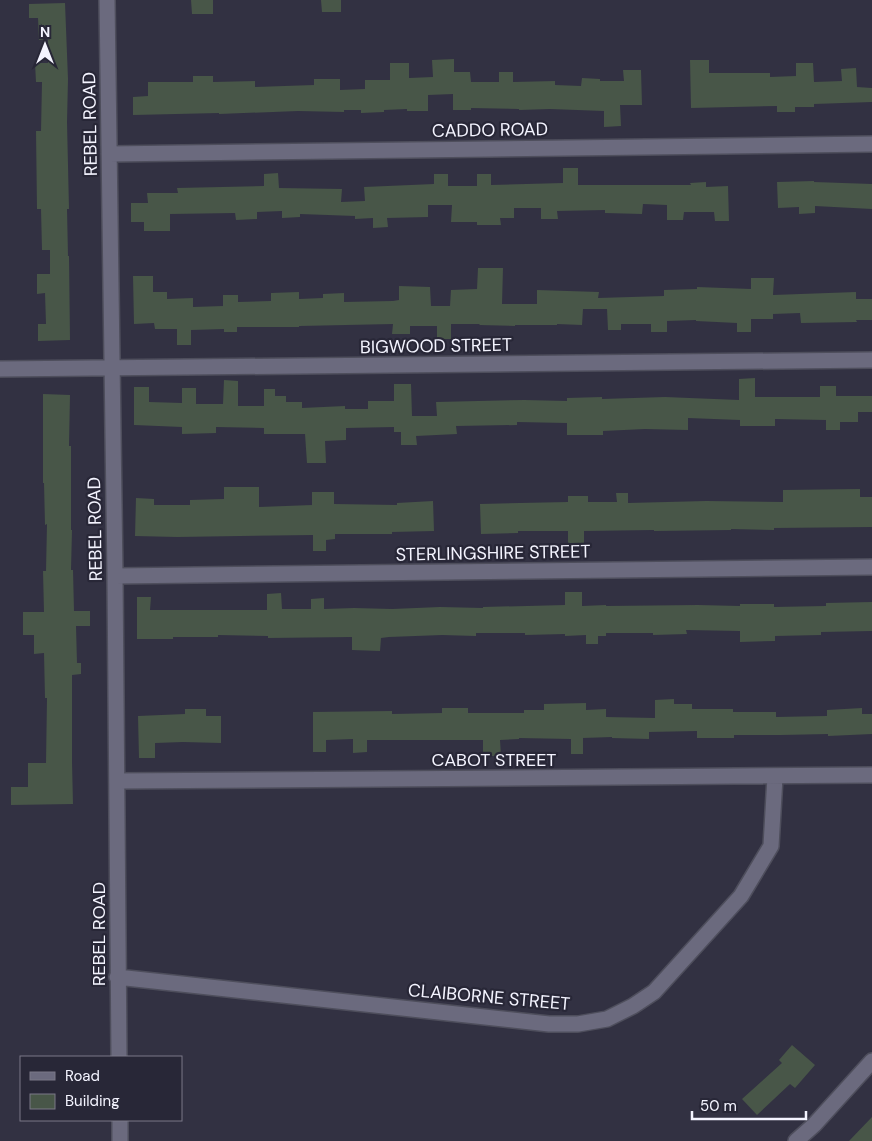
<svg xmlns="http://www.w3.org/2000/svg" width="872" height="1141" viewBox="0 0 872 1141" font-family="'DM Sans',sans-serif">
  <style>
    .building { fill: #485648 }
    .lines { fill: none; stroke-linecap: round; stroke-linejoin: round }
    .minor-casing { stroke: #4e4e5c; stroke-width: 18 }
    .minor { stroke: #6b6a7e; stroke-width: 15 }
    .labels { text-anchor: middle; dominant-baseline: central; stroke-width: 4.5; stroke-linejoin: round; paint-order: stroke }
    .street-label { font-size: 18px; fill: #f4f4ff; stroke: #282737 }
  </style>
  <rect width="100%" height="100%" fill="#323142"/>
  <path class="building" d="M 191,0 L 213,0 L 213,14 L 192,14 Z
    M 321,0 L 341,0 L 341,12 L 322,12 Z
    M 65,3 L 68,79 L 67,122 L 69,209 L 67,209 L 68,256 L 69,256 L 70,340 L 38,341 L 38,324 L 46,324 L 45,293 L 37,294 L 37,274 L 50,274 L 50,250 L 42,250 L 41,209 L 37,209 L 36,131 L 41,131 L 42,82 L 36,82 L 35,63 L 48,63 L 48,39 L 39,40 L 38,18 L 29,18 L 29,4 Z
    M 454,59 L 454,72 L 470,72 L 471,82 L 499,82 L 499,72 L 513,72 L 513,82 L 555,81 L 555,85 L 581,86 L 582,78 L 600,79 L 600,81 L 624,81 L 623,70 L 641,70 L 642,105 L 620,105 L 621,126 L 604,127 L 604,111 L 550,109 L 519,110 L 519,109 L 471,108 L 471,110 L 453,110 L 453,94 L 428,95 L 428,111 L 407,111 L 407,109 L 384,110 L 384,112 L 361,113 L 361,110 L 344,110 L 344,112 L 298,111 L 219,114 L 219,113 L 133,115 L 133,97 L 148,96 L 148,82 L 193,82 L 193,76 L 213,76 L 213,82 L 255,81 L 255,87 L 314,85 L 314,79 L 340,79 L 340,90 L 365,89 L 365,80 L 390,80 L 390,63 L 409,63 L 409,78 L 433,77 L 432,60 Z
    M 690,60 L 709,60 L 709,73 L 770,73 L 770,77 L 796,76 L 796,63 L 813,63 L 814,82 L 842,81 L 841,69 L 856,68 L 857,87 L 872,88 L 872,102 L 814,104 L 814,107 L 795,107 L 795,112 L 777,112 L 777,106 L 691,108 Z
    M 563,168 L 578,168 L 578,185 L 691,185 L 690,183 L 706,182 L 706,187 L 728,186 L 729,221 L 715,221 L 714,212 L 684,212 L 683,220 L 667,220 L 667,205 L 643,204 L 642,214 L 605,213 L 605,210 L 557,211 L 558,219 L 541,219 L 541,208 L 514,208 L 514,218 L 500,218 L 501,225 L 477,225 L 477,222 L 451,222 L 452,205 L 428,205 L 428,217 L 387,218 L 388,227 L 373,228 L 373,218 L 355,219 L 355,216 L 300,214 L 300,217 L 282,218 L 282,211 L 257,212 L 257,219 L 236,220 L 235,213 L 170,214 L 170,231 L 144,231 L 144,222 L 131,222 L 131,203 L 148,203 L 147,193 L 178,193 L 177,188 L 264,186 L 264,174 L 278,173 L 279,188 L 342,189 L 341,202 L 365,201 L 364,187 L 434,184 L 434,174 L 448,174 L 448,186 L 477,186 L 477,174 L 491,174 L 491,185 L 563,183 Z
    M 814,181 L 814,182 L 872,184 L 872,209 L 815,206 L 815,213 L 799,214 L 799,207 L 778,208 L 777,182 Z
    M 478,268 L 503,268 L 502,304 L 537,304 L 537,290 L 599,292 L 598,298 L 664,296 L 664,290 L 697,289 L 697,287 L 751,289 L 751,278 L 774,278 L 773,295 L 856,292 L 856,299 L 872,299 L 872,320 L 856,320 L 857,322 L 801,323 L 800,313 L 773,314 L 773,319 L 751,319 L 751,332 L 737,332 L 737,323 L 696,321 L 696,320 L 667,321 L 667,332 L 651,332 L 651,324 L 621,324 L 621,330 L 608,330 L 607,309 L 583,309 L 582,325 L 557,324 L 557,325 L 515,325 L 515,326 L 479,325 L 480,324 L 451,324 L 451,339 L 437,339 L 437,326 L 410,326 L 410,334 L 392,334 L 393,324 L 299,326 L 299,327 L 237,327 L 237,332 L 224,332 L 224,329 L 191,330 L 191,345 L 177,345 L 177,329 L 155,329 L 154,323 L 134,324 L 133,276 L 153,276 L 153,292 L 167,292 L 167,299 L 193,298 L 193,307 L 223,306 L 223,295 L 238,295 L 238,302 L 271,301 L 271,293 L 299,292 L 299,299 L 323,298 L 323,294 L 344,293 L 344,302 L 393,301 L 399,300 L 399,286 L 430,287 L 431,306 L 450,306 L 451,290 L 477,289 Z
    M 755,378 L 755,397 L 820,397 L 820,386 L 836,386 L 836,396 L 872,396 L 872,412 L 858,412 L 858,422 L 840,422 L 840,430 L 826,430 L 826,420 L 775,419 L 775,426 L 740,426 L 740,420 L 688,418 L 688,430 L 645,429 L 603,431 L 603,435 L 567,435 L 567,423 L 517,422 L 517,425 L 456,426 L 457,434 L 416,436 L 417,445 L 401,445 L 401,432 L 394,432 L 394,427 L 346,428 L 346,440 L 325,441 L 326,463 L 307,463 L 305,434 L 264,434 L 264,428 L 216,427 L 216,433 L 182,434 L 182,427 L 134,425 L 134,387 L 149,387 L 149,402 L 182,403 L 182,388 L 196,388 L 196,404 L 223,404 L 224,380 L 238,381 L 238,406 L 264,406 L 264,389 L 275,389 L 275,396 L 286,396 L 286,402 L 302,402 L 302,408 L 345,406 L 345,409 L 368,409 L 368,401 L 394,401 L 394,384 L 411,384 L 412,416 L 437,416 L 436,402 L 524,400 L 567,401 L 567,398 L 602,397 L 602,399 L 665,397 L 739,400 L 739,379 Z
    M 43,394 L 70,395 L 69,446 L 71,446 L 71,530 L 72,530 L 71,570 L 73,570 L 74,611 L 90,611 L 90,626 L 76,626 L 77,663 L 81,663 L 81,674 L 72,675 L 72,762 L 73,804 L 11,805 L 11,787 L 28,787 L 28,763 L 46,763 L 47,698 L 45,698 L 44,653 L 34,654 L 34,635 L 23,635 L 23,612 L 44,612 L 43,571 L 46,571 L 47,524 L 45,525 L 44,483 L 43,483 Z
    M 224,487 L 259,487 L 259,507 L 312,505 L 312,492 L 334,492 L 334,504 L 397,505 L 397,503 L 433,501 L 434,531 L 392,532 L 392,534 L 335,534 L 335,539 L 326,540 L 326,551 L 313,551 L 313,535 L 177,537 L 135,536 L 136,498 L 154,499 L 154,505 L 190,505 L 190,500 L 224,499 Z
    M 860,489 L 860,497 L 872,497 L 872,527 L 774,528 L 774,530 L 731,529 L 731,530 L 654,531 L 654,530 L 584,531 L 584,548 L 568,548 L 568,531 L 518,531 L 518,533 L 481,534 L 480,504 L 568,502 L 568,496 L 588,496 L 588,502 L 617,502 L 616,493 L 628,493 L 628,503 L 706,501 L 783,502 L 783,490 Z
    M 565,592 L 582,592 L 582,606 L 606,605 L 606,606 L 698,605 L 740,606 L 740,604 L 774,604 L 774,607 L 826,606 L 826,603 L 872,602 L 872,631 L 821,632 L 821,635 L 775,636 L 775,641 L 740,642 L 740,631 L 686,630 L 687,634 L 653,635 L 653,633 L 606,633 L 606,636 L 598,636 L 598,644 L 586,644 L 586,635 L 565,636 L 565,634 L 525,635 L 525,633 L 476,633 L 476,636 L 442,635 L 389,637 L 381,638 L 380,651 L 352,650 L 352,637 L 268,638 L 268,636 L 218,635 L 218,637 L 173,637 L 173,639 L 137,639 L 137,597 L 151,597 L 150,610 L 267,610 L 267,594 L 281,593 L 282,609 L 311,609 L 311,599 L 324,598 L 324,609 L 354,608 L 392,609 L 440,607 L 483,608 L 483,607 L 565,605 Z
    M 674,699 L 674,704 L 692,704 L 692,709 L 733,709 L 733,712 L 776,712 L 776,717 L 827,716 L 827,710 L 862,708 L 862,714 L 872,714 L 872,734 L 828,736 L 828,734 L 781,735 L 734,735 L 734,738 L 697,738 L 697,731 L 649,732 L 649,739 L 612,738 L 612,737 L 583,738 L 583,754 L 571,754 L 571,739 L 519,738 L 519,739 L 500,740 L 501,756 L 483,756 L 483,740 L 367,740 L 367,752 L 353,753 L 353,739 L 326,740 L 326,752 L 313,752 L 313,712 L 392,711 L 392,714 L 442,713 L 442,708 L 468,708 L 468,713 L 524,713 L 524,710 L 544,710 L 544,704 L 586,703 L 586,710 L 606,709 L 606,717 L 655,718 L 655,700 Z
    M 185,709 L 206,709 L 206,716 L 221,716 L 221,743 L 183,742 L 155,743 L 155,758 L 139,758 L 138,716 L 185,714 Z
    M 792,1045 L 815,1065 L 795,1088 L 790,1084 L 757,1115 L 742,1099 L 782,1063 L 779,1060 Z
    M 872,1117 L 872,1141 L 849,1141 Z"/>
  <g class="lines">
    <g class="minor-casing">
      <path id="minor" d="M 107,0 L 115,576 L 119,1057
        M 109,154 L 872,144
        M 0,369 L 872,360
        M 115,576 L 872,567
        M 117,781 L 872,775
        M 117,977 L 549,1024 L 578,1024 L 607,1019 L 633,1006 L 654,992 L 741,896 L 771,846 L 775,777
        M 120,1120 L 120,1141
        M 796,1141 L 814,1125 L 872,1061"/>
    </g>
    <use href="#minor" class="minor"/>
  </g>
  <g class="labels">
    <g class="street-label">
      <text transform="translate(90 124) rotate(-91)">REBEL ROAD</text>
      <text transform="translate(490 130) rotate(-1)">CADDO ROAD</text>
      <text transform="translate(436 346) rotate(-1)">BIGWOOD STREET</text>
      <text transform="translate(95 529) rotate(-91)">REBEL ROAD</text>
      <text transform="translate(493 553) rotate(-1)">STERLINGSHIRE STREET</text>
      <text x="494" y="760">CABOT STREET</text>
      <text transform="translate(99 934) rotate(-90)">REBEL ROAD</text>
      <text transform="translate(489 997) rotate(5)">CLAIBORNE STREET</text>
    </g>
  </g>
  <rect x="20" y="1056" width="162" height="65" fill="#282737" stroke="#7a7987"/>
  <rect x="30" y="1072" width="25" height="8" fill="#6b6a7e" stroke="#7a7987"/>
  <text x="65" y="1081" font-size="15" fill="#f4f4ff">Road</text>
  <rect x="30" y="1094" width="25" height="15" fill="#485648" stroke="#7a7987"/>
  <text x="65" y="1106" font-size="15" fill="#f4f4ff">Building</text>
  <g transform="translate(45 45)" stroke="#282737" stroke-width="4" paint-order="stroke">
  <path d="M0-4L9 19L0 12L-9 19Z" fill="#f4f4ff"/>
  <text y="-8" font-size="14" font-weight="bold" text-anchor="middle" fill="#f4f4ff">N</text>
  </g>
  <path d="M692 1111v8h114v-8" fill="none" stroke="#f4f4ff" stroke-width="2.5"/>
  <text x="700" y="1111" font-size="15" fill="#f4f4ff" stroke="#282737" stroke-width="4" paint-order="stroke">50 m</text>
</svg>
